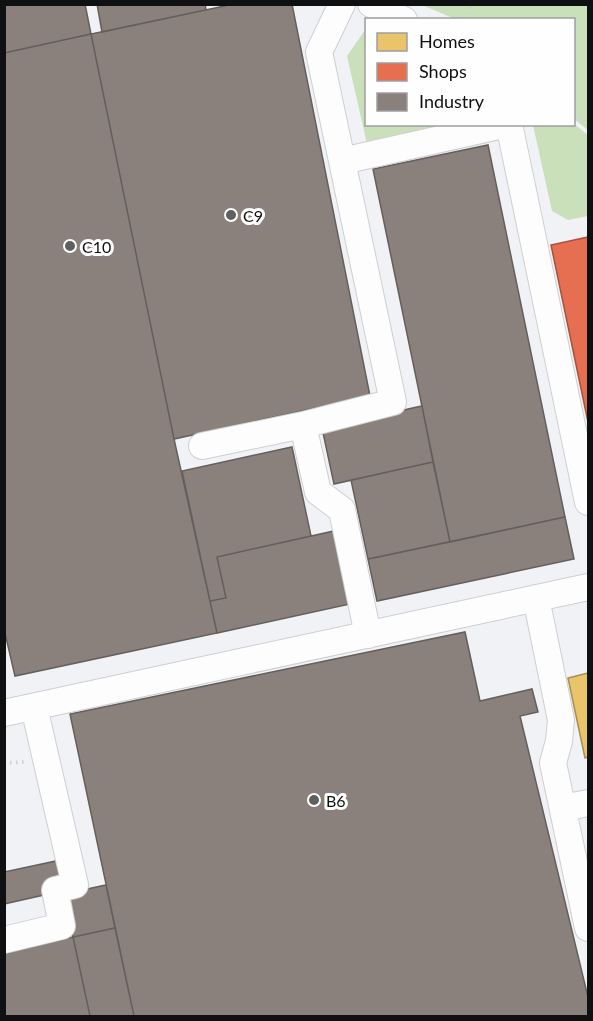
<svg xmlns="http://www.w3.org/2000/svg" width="593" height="1021" viewBox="0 0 593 1021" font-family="Lato,sans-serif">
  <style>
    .forest { fill: #cae0ba }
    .homes { fill: #e9c46a; stroke: #a88e50; stroke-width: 1.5 }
    .shops { fill: #e76f51; stroke: #a6523e; stroke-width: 1.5 }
    .industry { fill: #8a817c; stroke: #655f5c; stroke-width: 1.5 }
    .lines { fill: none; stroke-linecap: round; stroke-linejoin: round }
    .minor-casing { stroke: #cecfd1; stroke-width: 28 }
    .path { stroke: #d1d1d1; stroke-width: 4; stroke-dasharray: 1.5 4.5; stroke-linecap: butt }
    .minor { stroke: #fdfdfe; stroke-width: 26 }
    .poi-dot { fill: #5e5f61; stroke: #fefefe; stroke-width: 2 }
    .labels { text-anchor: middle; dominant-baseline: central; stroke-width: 6; stroke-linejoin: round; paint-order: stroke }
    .poi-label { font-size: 16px; fill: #0f1012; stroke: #fefefe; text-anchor: start }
  </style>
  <rect width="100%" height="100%" fill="#f1f2f5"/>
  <path class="forest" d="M 422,5 L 588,5 L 588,130 L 574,119 L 574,20 L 455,19 Z
    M 365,30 L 366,30 L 366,124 L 447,125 L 367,144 L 347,56 Z
    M 574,124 L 588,135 L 588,216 L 568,220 L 552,211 L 533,125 Z"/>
  <path class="homes" d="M 588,673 L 588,757 L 585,758 L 568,678 Z"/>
  <path class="shops" d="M 588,237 L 588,422 L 551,245 Z"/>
  <path class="industry" d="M 4,4 L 85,4 L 91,34 L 4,53 Z
    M 97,4 L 205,4 L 206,10 L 102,32 Z
    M 234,4 L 292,4 L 370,396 L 174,439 L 91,34 Z
    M 91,34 L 174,439 L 217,633 L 15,676 L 4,629 L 4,53 Z
    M 488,145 L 565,517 L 450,542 L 373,169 Z
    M 422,406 L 433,462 L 334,484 L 322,428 Z
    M 292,447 L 311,536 L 217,557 L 226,598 L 210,601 L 182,471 Z
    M 433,462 L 450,542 L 368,559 L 351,480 Z
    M 565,517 L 574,559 L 377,601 L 368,559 Z
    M 334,531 L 350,604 L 217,633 L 210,601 L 226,598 L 217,557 Z
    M 465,632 L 480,701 L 532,689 L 538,712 L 520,716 L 588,997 L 588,1016 L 134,1016 L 70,714 Z
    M 56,861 L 61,885 L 44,895 L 4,904 L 4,872 Z
    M 106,885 L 115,928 L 73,937 L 64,894 Z
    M 115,928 L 134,1016 L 90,1016 L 73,937 Z
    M 73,937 L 90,1016 L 4,1016 L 4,952 Z"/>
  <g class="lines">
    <g class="minor-casing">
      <path id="minor" d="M 371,4 L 404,20
        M 509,124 L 588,502
        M 342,161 L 508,124
        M 303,425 L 393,402 L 319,52 L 342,4
        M 202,446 L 303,425 L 318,492 L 342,510 L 368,635
        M 536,598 L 561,720 L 559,741 L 553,763 L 588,928
        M 4,713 L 588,587
        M 563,808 L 588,803
        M 4,940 L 62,926 L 55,890 L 75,885 L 34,707"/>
    </g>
    <path class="path" d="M 470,20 L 470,4
      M 574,113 L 588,124
      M 4,763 L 24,762"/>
    <use href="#minor" class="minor"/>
  </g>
  <g class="poi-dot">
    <circle cx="231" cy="215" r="6"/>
    <circle cx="70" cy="246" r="6"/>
    <circle cx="314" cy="800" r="6"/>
  </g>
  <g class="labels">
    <g class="poi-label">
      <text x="243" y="215">C9</text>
      <text x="82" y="246">C10</text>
      <text x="326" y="800">B6</text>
    </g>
  </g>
  <rect width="593" height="1021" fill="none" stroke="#0f1012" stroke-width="12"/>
  <rect x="365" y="18" width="210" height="108" fill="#fefefe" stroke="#9e9fa0" stroke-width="1.5"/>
  <rect x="377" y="33" width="30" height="18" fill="#e9c46a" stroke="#9e9fa0" stroke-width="1.5"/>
  <text x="419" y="48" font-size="18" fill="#0f1012">Homes</text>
  <rect x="377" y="63" width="30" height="18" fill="#e76f51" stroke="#9e9fa0" stroke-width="1.5"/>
  <text x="419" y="78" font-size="18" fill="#0f1012">Shops</text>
  <rect x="377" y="93" width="30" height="18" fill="#8a817c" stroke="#9e9fa0" stroke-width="1.5"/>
  <text x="419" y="108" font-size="18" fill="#0f1012">Industry</text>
</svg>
